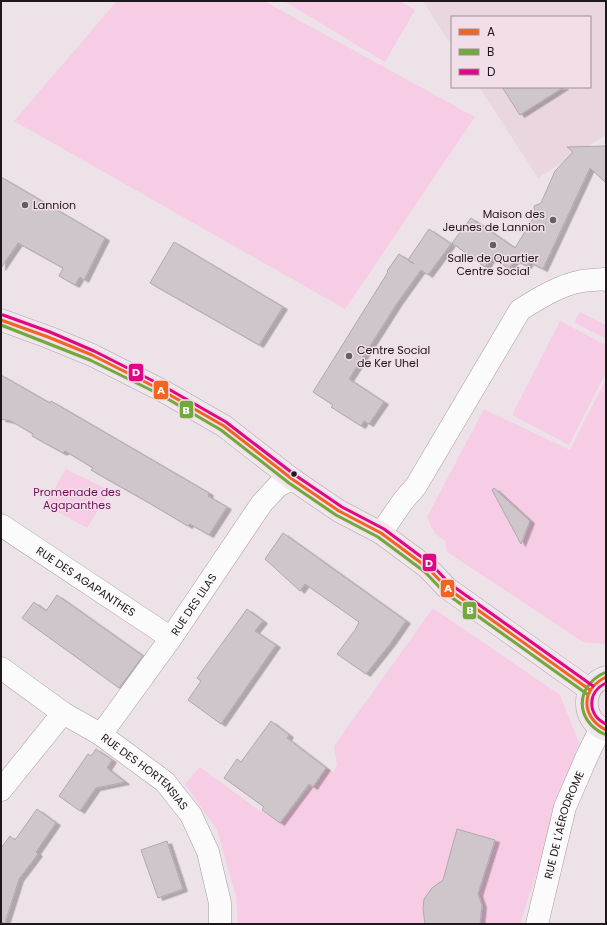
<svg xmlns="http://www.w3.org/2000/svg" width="607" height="925" viewBox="0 0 607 925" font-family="Poppins,sans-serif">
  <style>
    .built { fill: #e9d6e1 }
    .green { fill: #f6cde5 }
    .building { fill: #cfc6cb; stroke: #b0a8ad; filter: url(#shadow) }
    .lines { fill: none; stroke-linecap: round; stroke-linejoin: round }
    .minor-casing { stroke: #a69ea3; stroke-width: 23 }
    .major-casing { stroke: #b3a4ad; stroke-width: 23 }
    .minor { stroke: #fcfbfc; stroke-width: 22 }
    .major { stroke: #efe8ec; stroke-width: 22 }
    .bus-1-casing { stroke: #f1dee8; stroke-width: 6 }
    .bus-2-casing { stroke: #f1dee8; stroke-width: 6 }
    .bus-3-casing { stroke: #f1dee8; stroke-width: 6 }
    .bus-1 { stroke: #f26521; stroke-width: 3 }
    .bus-2 { stroke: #71a93b; stroke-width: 3 }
    .bus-3 { stroke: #e10685; stroke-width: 3 }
    .poi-dot { fill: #665e63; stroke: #f1dee8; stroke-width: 1.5 }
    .bus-dot { fill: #1e171b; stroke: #f1dee8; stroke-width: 1.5 }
    .labels { text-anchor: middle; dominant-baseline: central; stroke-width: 3; stroke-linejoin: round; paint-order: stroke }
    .poi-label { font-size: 11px; fill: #1e171b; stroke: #f1dee8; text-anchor: start }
    .park-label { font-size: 11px; fill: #710d56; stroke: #f1dee8 }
    .street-label { font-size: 11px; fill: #1e171b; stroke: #f1dee8 }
    .line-badge { stroke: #f1dee8; stroke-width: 1.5 }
    .badge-label { font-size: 11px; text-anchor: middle; font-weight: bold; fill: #fff }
  </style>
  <defs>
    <filter id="shadow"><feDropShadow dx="4.5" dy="2.5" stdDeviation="0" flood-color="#0004"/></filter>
  </defs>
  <rect width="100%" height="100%" fill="#ede2e8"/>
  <path class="built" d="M 423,1 L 606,1 L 606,135 L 538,178 L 479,87 L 590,87 L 590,17 L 452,17 L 452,46 Z"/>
  <path class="green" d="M 117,1 L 264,1 L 475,117 L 345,309 L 14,121 Z
    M 284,1 L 400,1 L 415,10 L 385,62 Z
    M 580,312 L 606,325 L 606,339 L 574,322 Z
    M 560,321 L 606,345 L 606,373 L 569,445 L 512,415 Z
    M 606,379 L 606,644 L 583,642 L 447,552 L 445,541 L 435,534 L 427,517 L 484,409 L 570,450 Z
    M 66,469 L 110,491 L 87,528 L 45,505 Z
    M 433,608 L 560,695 L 579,743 L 520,924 L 238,924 L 236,896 L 217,830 L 185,784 L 200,767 L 253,806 L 280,823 L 326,768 L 334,772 L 337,764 L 334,746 Z"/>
  <path class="building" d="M 502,87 L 564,87 L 520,115 Z
    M 606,146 L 606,183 L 590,168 L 543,269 L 529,262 L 527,266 L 515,260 L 509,269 L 492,257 L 485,267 L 452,243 L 471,218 L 515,248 L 535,215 L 534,206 L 541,203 L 555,171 L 573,152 L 567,147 Z
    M 1,177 L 105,238 L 84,280 L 80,277 L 75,285 L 59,276 L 63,268 L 18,243 L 1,268 Z
    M 429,229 L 451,244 L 428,275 L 421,270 L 398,302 L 349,379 L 384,402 L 369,424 L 364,421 L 361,426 L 331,407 L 333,405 L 313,392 L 388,272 L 387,271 L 399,254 L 414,264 L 408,260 Z
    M 174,242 L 283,307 L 259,345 L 150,283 Z
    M 1,375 L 50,403 L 51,401 L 209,493 L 208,496 L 227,507 L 209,535 L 190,524 L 188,526 L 151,504 L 91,470 L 93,468 L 65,451 L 63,453 L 32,436 L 33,434 L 11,421 L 1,419 Z
    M 494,488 L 530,521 L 521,544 L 492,490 Z
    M 283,533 L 406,621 L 390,644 L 366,674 L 337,654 L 355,630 L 359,622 L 305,584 L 300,591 L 265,559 Z
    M 57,595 L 143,656 L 119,688 L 22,618 L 34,602 L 46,611 Z
    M 247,609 L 263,621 L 255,631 L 276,645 L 221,724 L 188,700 L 201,681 L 197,678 Z
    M 271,721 L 289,735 L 287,738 L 326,768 L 313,787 L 309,784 L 280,823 L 262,810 L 264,807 L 224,778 L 237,759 L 241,762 Z
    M 96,749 L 112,760 L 107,768 L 125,782 L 96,788 L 80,811 L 59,796 L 88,754 L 91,756 Z
    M 37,809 L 56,823 L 36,852 L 38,854 L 19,879 L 5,923 L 1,922 L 1,848 L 10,836 L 15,840 Z
    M 457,829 L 495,840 L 478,894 L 482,905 L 480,924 L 425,924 L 423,909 L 424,899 L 432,888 L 443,880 Z
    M 167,841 L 183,889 L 158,898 L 141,850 Z"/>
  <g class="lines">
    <g class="minor-casing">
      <g id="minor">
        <path id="s1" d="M 1,525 L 171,638"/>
        <path d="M 381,533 L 403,501 L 416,486 L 520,310 C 539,298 560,285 582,281 C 589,280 597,280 604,279 L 606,280"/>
        <path id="s2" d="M 1,668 L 63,713 L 100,734 L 165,782 L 191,815 L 208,852 L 220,903 L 220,924"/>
        <path id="s3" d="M 100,734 L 105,729 L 171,638 L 262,503 L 278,486 L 292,479"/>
        <path d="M 1,790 L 63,713"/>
        <path id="s4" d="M 537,924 L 565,807 L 588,754 L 601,728"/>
      </g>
    </g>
    <g class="major-casing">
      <path id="major" d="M 1,320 L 48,337 L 92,355 L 163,391 L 224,426 L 292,479 L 339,511 L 381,533 L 428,568 L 447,588 L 590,690
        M 606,677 C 580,685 581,722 606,730"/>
    </g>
    <use href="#minor" class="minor"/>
    <use href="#major" class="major"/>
    <g class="bus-1-casing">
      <path id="bus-1" d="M 1,320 L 48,337 L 92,355 L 163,391 L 224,426 L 292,479 L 339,511 L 381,533 L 428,568 L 447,588 L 590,690
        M 606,677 C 580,690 581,717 606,730"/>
    </g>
    <g class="bus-2-casing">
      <path id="bus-2" d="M 1,325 L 90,360 L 161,395 L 221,430 L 289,483 L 336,515 L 378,537 L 425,572 L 444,592 L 587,694
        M 604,734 C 575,720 575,687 604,673"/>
    </g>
    <g class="bus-3-casing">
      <path id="bus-3" d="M 3,315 L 50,332 L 94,351 L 165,387 L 226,422 L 295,475 L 342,507 L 384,529 L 431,564 L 450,584 L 593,686
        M 606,683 C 587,692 587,715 606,724"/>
    </g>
    <use href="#bus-1" class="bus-1"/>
    <use href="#bus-2" class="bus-2"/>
    <use href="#bus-3" class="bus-3"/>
  </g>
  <g class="poi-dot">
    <circle cx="25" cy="205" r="4"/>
    <circle cx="553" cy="220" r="4"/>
    <circle cx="493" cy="245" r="4"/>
    <circle cx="349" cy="356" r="4"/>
  </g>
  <circle class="bus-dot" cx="294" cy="474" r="3.5"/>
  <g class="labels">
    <g class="poi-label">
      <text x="33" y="205">Lannion</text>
      <text x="545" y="214" text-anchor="end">Maison des<tspan x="545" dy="13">Jeunes de Lannion</tspan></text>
      <text x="493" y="258" text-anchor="middle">Salle de Quartier<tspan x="493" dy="13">Centre Social</tspan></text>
      <text x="357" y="350">Centre Social<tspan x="357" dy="13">de Ker Uhel</tspan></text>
    </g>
    <g class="park-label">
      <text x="77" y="492">Promenade des<tspan x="77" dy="13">Agapanthes</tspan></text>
    </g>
    <g class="street-label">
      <text stroke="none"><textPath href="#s1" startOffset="102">RUE DES AGAPANTHES</textPath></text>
      <text stroke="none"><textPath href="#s3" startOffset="160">RUE DES LILAS</textPath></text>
      <text stroke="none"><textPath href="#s2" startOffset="178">RUE DES HORTENSIAS</textPath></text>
      <text stroke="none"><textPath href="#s4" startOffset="103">RUE DE L'AÉRODROME</textPath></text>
    </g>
  </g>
  <g class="line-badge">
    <rect x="128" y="363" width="16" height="19" rx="4" fill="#e10685"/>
    <rect x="153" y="380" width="16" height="20" rx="4" fill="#f26521"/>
    <rect x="179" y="400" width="15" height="19" rx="4" fill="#71a93b"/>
    <rect x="422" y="553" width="15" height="19" rx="4" fill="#e10685"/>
    <rect x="440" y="579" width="15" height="19" rx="4" fill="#f26521"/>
    <rect x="462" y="601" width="15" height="19" rx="4" fill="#71a93b"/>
  </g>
  <g class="badge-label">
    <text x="136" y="376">D</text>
    <text x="161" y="394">A</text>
    <text x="186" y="414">B</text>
    <text x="429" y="567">D</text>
    <text x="448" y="592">A</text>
    <text x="470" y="614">B</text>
  </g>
  <rect width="607" height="925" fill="none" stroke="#1e171b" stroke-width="4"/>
  <rect x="451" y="16" width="140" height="72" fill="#f1dee8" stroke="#9d8e96"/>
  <rect x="459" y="29" width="20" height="6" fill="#f26521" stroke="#9d8e96"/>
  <text x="487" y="36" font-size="12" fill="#1e171b">A</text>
  <rect x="459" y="49" width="20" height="6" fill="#71a93b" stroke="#9d8e96"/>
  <text x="487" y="56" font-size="12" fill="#1e171b">B</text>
  <rect x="459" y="69" width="20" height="6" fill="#e10685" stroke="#9d8e96"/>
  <text x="487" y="76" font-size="12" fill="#1e171b">D</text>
</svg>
